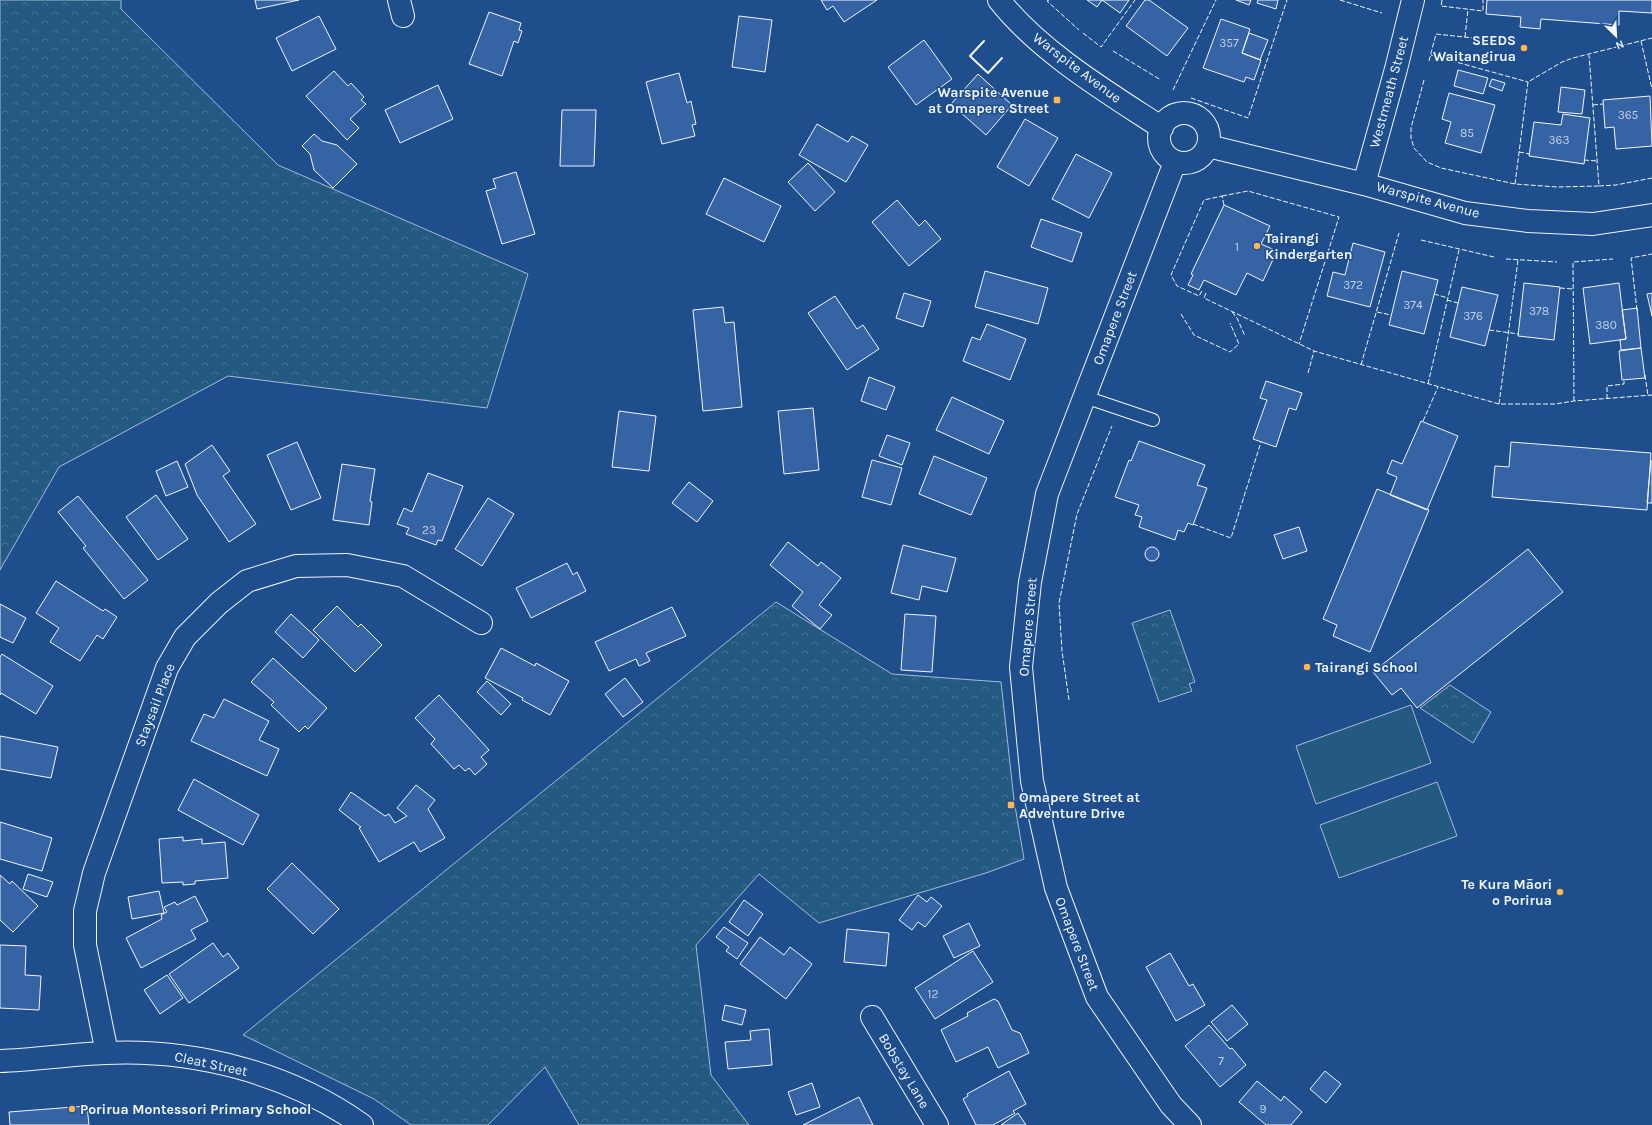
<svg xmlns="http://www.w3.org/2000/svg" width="1652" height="1125" viewBox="0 0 1652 1125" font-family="Karla,sans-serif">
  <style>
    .forest { fill: url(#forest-crowns); stroke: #a8bbd7 }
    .pitch { fill: #245a82; stroke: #a8bbd7 }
    .building { fill: #3563a3; stroke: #f2f6ff }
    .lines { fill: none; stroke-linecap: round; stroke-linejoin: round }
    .lane-casing { stroke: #f2f6ff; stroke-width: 14 }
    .street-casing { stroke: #f2f6ff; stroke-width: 24 }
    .secondary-casing { stroke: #f2f6ff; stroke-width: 24 }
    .lane { stroke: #1f4e8c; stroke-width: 12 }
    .street { stroke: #1f4e8c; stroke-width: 22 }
    .secondary { stroke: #1f4e8c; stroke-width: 22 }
    .fence { stroke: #f2f6ff; stroke-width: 1; stroke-dasharray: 5 2; stroke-linecap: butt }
    .wall { stroke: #f2f6ff; stroke-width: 2 }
    .poi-dot { fill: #ffb74d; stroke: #1f4e8c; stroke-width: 1.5 }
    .labels { text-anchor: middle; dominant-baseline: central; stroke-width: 3; stroke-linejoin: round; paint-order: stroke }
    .number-label { font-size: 12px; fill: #c3d1e8 }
    .poi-label { font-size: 14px; font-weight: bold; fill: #f2f6ff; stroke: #1f4e8c; text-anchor: start }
    .street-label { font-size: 14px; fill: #f2f6ff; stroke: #1f4e8c }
  </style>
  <defs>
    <pattern id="forest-crowns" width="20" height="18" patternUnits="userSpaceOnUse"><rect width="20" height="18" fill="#245a82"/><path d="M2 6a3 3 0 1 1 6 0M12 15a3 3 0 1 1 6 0" fill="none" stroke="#447295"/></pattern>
  </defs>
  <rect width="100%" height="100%" fill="#1f4e8c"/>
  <path class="forest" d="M 0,0 L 121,0 L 121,9 L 278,165 L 528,274 L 487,408 L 228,376 L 59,467 L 0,570 Z
    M 776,602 L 892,674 L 1001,682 L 1014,800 L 1024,859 L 986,873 L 819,923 L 759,874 L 696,945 L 711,1075 L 749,1125 L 579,1125 L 545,1067 L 488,1125 L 411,1125 L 374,1099 L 243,1035 Z
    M 1170,610 L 1195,682 L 1189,684 L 1192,691 L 1159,702 L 1132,623 Z
    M 1450,685 L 1491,712 L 1473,743 L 1420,708 Z"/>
  <path class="pitch" d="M 1411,705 L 1431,763 L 1316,804 L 1296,746 Z
    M 1437,782 L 1457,836 L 1339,878 L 1320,825 Z"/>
  <path class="building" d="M 255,0 L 299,0 L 257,9 Z
    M 821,0 L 877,0 L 844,22 L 833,6 L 827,10 Z
    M 1087,0 L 1129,0 L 1120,13 L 1102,0 L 1097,7 Z
    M 1145,0 L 1149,0 L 1188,28 L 1167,56 L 1126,26 Z
    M 1236,0 L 1251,0 L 1249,5 Z
    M 1258,0 L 1278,0 L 1276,9 L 1257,3 Z
    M 1487,0 L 1652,0 L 1652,13 L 1619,11 L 1619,25 L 1541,19 L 1540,29 L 1520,27 L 1521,17 L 1486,14 Z
    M 489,12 L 521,23 L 519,30 L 522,31 L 518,43 L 514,41 L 502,76 L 469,64 Z
    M 319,16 L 336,49 L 292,71 L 276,38 Z
    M 739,16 L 772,20 L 765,72 L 732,67 Z
    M 1221,19 L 1250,29 L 1242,53 L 1261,60 L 1254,80 L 1246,77 L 1244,82 L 1203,68 Z
    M 1249,33 L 1268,40 L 1260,60 L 1242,53 Z
    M 924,40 L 952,79 L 916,105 L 888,67 Z
    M 1458,70 L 1488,78 L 1483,94 L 1454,86 Z
    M 334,71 L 348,86 L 351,83 L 364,97 L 361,100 L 366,104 L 350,119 L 359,128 L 347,140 L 306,96 Z
    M 679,73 L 687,103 L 691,101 L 696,124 L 692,125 L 695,136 L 662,144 L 646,82 Z
    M 978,74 L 1012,105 L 986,135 L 951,104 Z
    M 1492,79 L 1505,83 L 1502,91 L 1489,86 Z
    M 438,85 L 453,119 L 400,143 L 385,110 Z
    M 1561,87 L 1585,90 L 1582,114 L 1558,112 Z
    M 1449,93 L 1495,105 L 1481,153 L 1445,143 L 1451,122 L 1442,119 Z
    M 1650,96 L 1652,146 L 1616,149 L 1614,127 L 1605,128 L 1603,100 Z
    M 562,110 L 596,110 L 594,166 L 560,166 Z
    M 1563,114 L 1590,118 L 1584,164 L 1529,156 L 1534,122 L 1561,125 Z
    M 1025,119 L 1058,138 L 1029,186 L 997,167 Z
    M 817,124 L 848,142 L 852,136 L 868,145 L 846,182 L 799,155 Z
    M 314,134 L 322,141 L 337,145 L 357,164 L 333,188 L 314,170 L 310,154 L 302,146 Z
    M 1076,154 L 1112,173 L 1089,218 L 1052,199 Z
    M 808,163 L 835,192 L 815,211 L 788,182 Z
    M 516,172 L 535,234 L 502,244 L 486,191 L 496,188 L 493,179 Z
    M 724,178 L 781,206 L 764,242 L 706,214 Z
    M 897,200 L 919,226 L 925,220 L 941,239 L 909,266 L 872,222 Z
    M 1224,205 L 1270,226 L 1261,244 L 1277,251 L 1263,281 L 1247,273 L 1236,295 L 1204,280 L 1199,290 L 1188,285 L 1193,275 L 1191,274 Z
    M 1041,219 L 1082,233 L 1072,262 L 1031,247 Z
    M 1353,243 L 1385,252 L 1370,307 L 1327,296 L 1333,272 L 1345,275 Z
    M 985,271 L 1048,288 L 1038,324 L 975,307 Z
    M 1402,271 L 1438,280 L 1424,334 L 1389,325 Z
    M 1524,283 L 1560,287 L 1554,340 L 1518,336 Z
    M 1619,283 L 1626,339 L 1590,344 L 1583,288 Z
    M 1462,287 L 1498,295 L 1485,346 L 1450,337 Z
    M 904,293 L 931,301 L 923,327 L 896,318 Z
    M 1652,293 L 1652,316 L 1647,294 Z
    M 835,296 L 857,329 L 863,325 L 879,349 L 847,370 L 808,313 Z
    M 723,307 L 725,323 L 734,322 L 742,407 L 703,411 L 693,310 Z
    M 1637,308 L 1641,348 L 1621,350 L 1620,340 L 1626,339 L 1622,310 Z
    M 987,324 L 1026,339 L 1010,380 L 963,361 L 972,337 L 980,340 Z
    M 1641,348 L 1645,378 L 1622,380 L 1619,351 Z
    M 869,377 L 895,387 L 886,410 L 861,401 Z
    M 1266,381 L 1302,393 L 1296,410 L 1289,408 L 1276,447 L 1253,439 L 1267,400 L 1260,398 Z
    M 952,397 L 1004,421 L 989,454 L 936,430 Z
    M 813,408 L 819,470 L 784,474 L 778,411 Z
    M 619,411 L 656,416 L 649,471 L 612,467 Z
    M 1421,421 L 1458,436 L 1427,510 L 1390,495 L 1397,477 L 1387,473 L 1392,460 L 1402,464 Z
    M 887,435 L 910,443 L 902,465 L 879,456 Z
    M 1139,441 L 1205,465 L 1197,485 L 1207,488 L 1193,525 L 1188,523 L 1184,532 L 1178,530 L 1175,540 L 1139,527 L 1142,517 L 1135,515 L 1139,505 L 1115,497 L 1129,460 L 1131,461 Z
    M 297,442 L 321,498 L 291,510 L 267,455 Z
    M 1511,442 L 1651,453 L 1647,510 L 1492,497 L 1495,466 L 1509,467 Z
    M 212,445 L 230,471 L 223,476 L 256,524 L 229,542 L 197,495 L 185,464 Z
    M 934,456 L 987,478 L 971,515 L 919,494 Z
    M 872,460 L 902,468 L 891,505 L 862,497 Z
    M 177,461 L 188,487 L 166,496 L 156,471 Z
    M 1651,461 L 1652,461 L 1652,503 L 1647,503 Z
    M 342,464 L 375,469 L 370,501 L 372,502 L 369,525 L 333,520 Z
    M 428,473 L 463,486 L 442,541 L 438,540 L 436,545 L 406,534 L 409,528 L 397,524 L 404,508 L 412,512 Z
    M 689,482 L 713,501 L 697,522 L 672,503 Z
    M 1377,489 L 1429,510 L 1370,652 L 1333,636 L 1337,625 L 1323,619 Z
    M 156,495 L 188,539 L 158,560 L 126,517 Z
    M 78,496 L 148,580 L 124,599 L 83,548 L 86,546 L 58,512 Z
    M 488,498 L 514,514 L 482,566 L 455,549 Z
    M 1299,527 L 1307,551 L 1283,559 L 1274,535 Z
    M 788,542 L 818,566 L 821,562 L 841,578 L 819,605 L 832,615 L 820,629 L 792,606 L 803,592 L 770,565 Z
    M 903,545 L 956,558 L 947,592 L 922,586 L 919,600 L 891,593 Z
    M1145 554a7 7 0 1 1 14 0a7 7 0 1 1-14 0Z
    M 1528,549 L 1563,592 L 1417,708 L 1401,688 L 1392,695 L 1373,672 Z
    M 567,563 L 573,575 L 577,572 L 586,591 L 531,618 L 516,588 Z
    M 56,581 L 103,611 L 105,609 L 117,617 L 103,639 L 97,635 L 80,661 L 50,642 L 59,628 L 36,613 Z
    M 0,604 L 26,618 L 13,643 L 0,637 Z
    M 337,606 L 358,627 L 361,624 L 382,645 L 355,672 L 313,630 Z
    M 672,607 L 686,636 L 646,653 L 650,661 L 639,666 L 636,659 L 609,671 L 595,642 Z
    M 291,614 L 319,640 L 303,658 L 275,632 Z
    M 905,614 L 936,616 L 932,672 L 901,670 Z
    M 501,648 L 535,666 L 536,663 L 569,681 L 550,715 L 522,700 L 523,698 L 485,678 Z
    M 2,654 L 53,686 L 36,714 L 1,693 L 0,695 L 0,657 Z
    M 273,658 L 327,708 L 308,729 L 305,726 L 299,732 L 271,705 L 274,702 L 251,682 Z
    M 625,678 L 643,702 L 623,717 L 605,694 Z
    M 487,681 L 511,704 L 501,715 L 477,692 Z
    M 439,695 L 489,750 L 481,757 L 487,764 L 475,775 L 469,768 L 465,771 L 459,765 L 454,769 L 431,744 L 435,739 L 415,718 Z
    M 224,699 L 269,721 L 259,740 L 279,749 L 267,776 L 191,741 L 204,714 L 214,718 Z
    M 0,736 L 58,747 L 51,778 L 0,769 Z
    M 194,779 L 259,815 L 243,845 L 178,810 Z
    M 416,785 L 435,800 L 428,809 L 445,838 L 420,852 L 414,842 L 379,862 L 359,828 L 361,827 L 339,810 L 351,792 L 385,816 L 389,814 L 395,823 L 407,816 L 397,808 Z
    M 0,822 L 52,838 L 42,871 L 0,859 Z
    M 183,837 L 183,841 L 202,839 L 202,844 L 225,842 L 228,878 L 195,881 L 195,884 L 183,885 L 183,882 L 162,883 L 159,839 Z
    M 292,863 L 339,909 L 313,934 L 267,889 Z
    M 28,874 L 53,882 L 47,897 L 23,889 Z
    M 0,875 L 10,884 L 12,881 L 38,906 L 13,932 L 0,920 Z
    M 159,891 L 164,913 L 132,919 L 128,897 Z
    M 918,895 L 927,902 L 931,897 L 942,906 L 925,927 L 918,922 L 912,930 L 899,920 Z
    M 195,896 L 208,921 L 191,930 L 196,939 L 141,968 L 126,938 L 162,919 L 161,915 L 167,912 L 164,907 L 175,902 L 177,905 Z
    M 744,900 L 763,914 L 748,936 L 729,922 Z
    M 969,923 L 980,946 L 954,958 L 943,936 Z
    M 724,927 L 748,943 L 737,959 L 726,951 L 729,947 L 716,937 Z
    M 847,929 L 889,933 L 886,966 L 844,962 Z
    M 760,937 L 784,955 L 790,947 L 812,964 L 786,999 L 740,964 Z
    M 213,943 L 223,957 L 228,953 L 239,968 L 189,1003 L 169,974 Z
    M 0,945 L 26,946 L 25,975 L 41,976 L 39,1010 L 0,1008 Z
    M 973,951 L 993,982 L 935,1019 L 915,988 Z
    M 1170,953 L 1189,986 L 1193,984 L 1205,1005 L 1176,1021 L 1146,967 Z
    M 167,975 L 183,998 L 160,1014 L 144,990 Z
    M 994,999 L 998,1001 L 1012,1030 L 1020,1033 L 1029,1053 L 998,1068 L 988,1047 L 956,1062 L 941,1030 L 968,1016 L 967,1013 Z
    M 725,1005 L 746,1010 L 742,1025 L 722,1020 Z
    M 1232,1005 L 1248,1024 L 1227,1041 L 1211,1022 Z
    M 1209,1025 L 1230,1049 L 1232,1048 L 1246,1065 L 1220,1087 L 1185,1046 Z
    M 769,1029 L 772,1065 L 728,1069 L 725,1042 L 751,1040 L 750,1031 Z
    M 1009,1071 L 1026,1104 L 1013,1111 L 1015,1113 L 993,1125 L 976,1125 L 963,1099 L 968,1096 L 967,1094 Z
    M 1325,1071 L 1341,1084 L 1326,1103 L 1310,1089 Z
    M 1257,1081 L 1281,1101 L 1284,1096 L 1302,1112 L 1291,1125 L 1266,1125 L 1239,1102 Z
    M 812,1083 L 820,1107 L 796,1115 L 788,1092 Z
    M 859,1097 L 873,1125 L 803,1125 Z
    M 87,1106 L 89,1125 L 10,1125 L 9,1112 Z
    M 1018,1113 L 1026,1125 L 1001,1125 Z"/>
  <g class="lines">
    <g class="lane-casing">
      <path id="lane" d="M 1085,397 L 1153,420"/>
    </g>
    <g class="street-casing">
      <path id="street" d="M 399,0 L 403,16
        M 1364,184 L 1396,69 L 1413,0
        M 872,1017 L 937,1125
        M 107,1053 L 85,945 L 85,911 L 94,873 L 167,668 L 185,637 L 219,603 L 247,581 L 296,566 L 347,565 L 403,576 L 481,623
        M 0,1061 C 35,1060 71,1054 106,1053 C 195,1049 289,1073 362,1125"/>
    </g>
    <g class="secondary-casing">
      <path id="secondary" d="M 999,0 C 1040,52 1107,92 1162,128
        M1159 138a25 25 0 1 1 50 0a25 25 0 1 1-50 0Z
        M 1208,146 L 1364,184 L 1465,213 L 1528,221 L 1593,224 L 1652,215
        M 1175,162 L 1047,494 L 1030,582 L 1021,667 L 1032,781 L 1056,888 L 1097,997 L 1171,1105 L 1190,1125"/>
    </g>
    <use href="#lane" class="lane"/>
    <use href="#street" class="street"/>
    <use href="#secondary" class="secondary"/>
    <path class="fence" d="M 1049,0 L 1047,1 L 1079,30
      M 1340,0 L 1382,13
      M 1442,0 L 1441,6 L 1483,11 L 1483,0
      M 1083,33 L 1101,47 L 1135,0
      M 1465,37 L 1468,9
      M 1641,41 L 1652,89
      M 1113,51 L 1161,80
      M 1431,55 L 1528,82
      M 1429,61 L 1436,34 L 1473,38
      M 1424,80 L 1411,128 L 1411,138 L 1414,148 L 1427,162 L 1441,168 L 1515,184 L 1557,187 L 1599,186 L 1589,55
      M 1173,90 L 1216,0
      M 1191,98 L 1248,118 L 1287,0
      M 1593,105 L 1603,104
      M 1519,152 L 1530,154
      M 1584,160 L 1597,161
      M 1515,184 L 1528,82 L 1562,62 L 1573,58 L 1652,38
      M 1599,186 L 1616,185 L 1652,178
      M 1222,196 L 1248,191 L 1339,217 L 1299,344
      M 1421,240 L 1494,257
      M 1506,259 L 1557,262
      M 1560,288 L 1573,289
      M 1202,291 L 1199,296 L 1177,286 L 1171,275 L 1204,200 L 1222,196 L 1224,205
      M 1206,293 L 1204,298 L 1314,351 L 1499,404 L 1555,404 L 1574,401 L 1652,395
      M 1434,294 L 1448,298
      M 1447,300 L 1458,303
      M 1637,310 L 1631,258 L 1652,254
      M 1232,312 L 1237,318 L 1245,336
      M 1377,312 L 1391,315
      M 1181,314 L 1194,335 L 1230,352 L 1239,344 L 1230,323
      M 1489,330 L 1519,334
      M 1361,365 L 1399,233
      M 1308,373 L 1314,351
      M 1645,375 L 1648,396
      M 1428,384 L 1459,250
      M 1607,399 L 1607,386 L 1624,384 L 1624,380
      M 1574,401 L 1573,262 L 1613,259
      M 1499,404 L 1518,260
      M 1423,421 L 1438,387
      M 1193,524 L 1231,538 L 1261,442
      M 1069,700 L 1062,651 L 1059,603 L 1077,514 L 1112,426"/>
    <path class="wall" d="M 984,41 L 970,56 L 988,73 L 1002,58"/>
  </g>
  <g class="poi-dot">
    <circle cx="1524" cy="48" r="4"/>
    <rect x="1053" y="96" width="8" height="8" rx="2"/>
    <circle cx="1257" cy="246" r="4"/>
    <circle cx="1307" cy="667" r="4"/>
    <rect x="1007" y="801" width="8" height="8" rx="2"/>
    <circle cx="1560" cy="892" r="4"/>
    <circle cx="72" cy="1109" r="4"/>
  </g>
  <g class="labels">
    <g class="number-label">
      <text x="1229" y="43">357</text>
      <text x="1628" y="115">365</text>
      <text x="1467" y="133">85</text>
      <text x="1559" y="140">363</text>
      <text x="1237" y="247">1</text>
      <text x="1353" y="285">372</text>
      <text x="1413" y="305">374</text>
      <text x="1539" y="311">378</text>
      <text x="1473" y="316">376</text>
      <text x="1606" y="325">380</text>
      <text x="429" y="530">23</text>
      <text x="933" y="994">12</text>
      <text x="1221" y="1061">7</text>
      <text x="1263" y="1109">9</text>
    </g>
    <g class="poi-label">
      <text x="1516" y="40" text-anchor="end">SEEDS<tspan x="1516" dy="16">Waitangirua</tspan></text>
      <text x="1049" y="92" text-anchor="end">Warspite Avenue<tspan x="1049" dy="16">at Omapere Street</tspan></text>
      <text x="1265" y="238">Tairangi<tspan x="1265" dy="16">Kindergarten</tspan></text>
      <text x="1315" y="667">Tairangi School</text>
      <text x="1019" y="797">Omapere Street at<tspan x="1019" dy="16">Adventure Drive</tspan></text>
      <text x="1552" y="884" text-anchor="end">Te Kura Māori<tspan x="1552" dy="16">o Porirua</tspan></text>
      <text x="80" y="1109">Porirua Montessori Primary School</text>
    </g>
    <g class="street-label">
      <text transform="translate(1077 68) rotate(37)">Warspite Avenue</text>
      <text transform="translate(1389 92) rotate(-75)">Westmeath Street</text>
      <text transform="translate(1428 200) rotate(15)">Warspite Avenue</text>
      <text transform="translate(1115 318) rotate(-69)">Omapere Street</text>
      <text transform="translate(1028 627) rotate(-85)">Omapere Street</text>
      <text transform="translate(155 705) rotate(-69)">Staysail Place</text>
      <text transform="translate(1077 944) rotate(69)">Omapere Street</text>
      <text transform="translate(211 1064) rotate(12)">Cleat Street</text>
      <text transform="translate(904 1071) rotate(59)">Bobstay Lane</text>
    </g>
  </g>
  <g transform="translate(1616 36) rotate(156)" stroke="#1f4e8c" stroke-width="3" paint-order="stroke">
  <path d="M0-3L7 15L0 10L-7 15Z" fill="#f2f6ff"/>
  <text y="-6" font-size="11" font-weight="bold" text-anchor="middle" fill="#f2f6ff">N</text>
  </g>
</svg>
